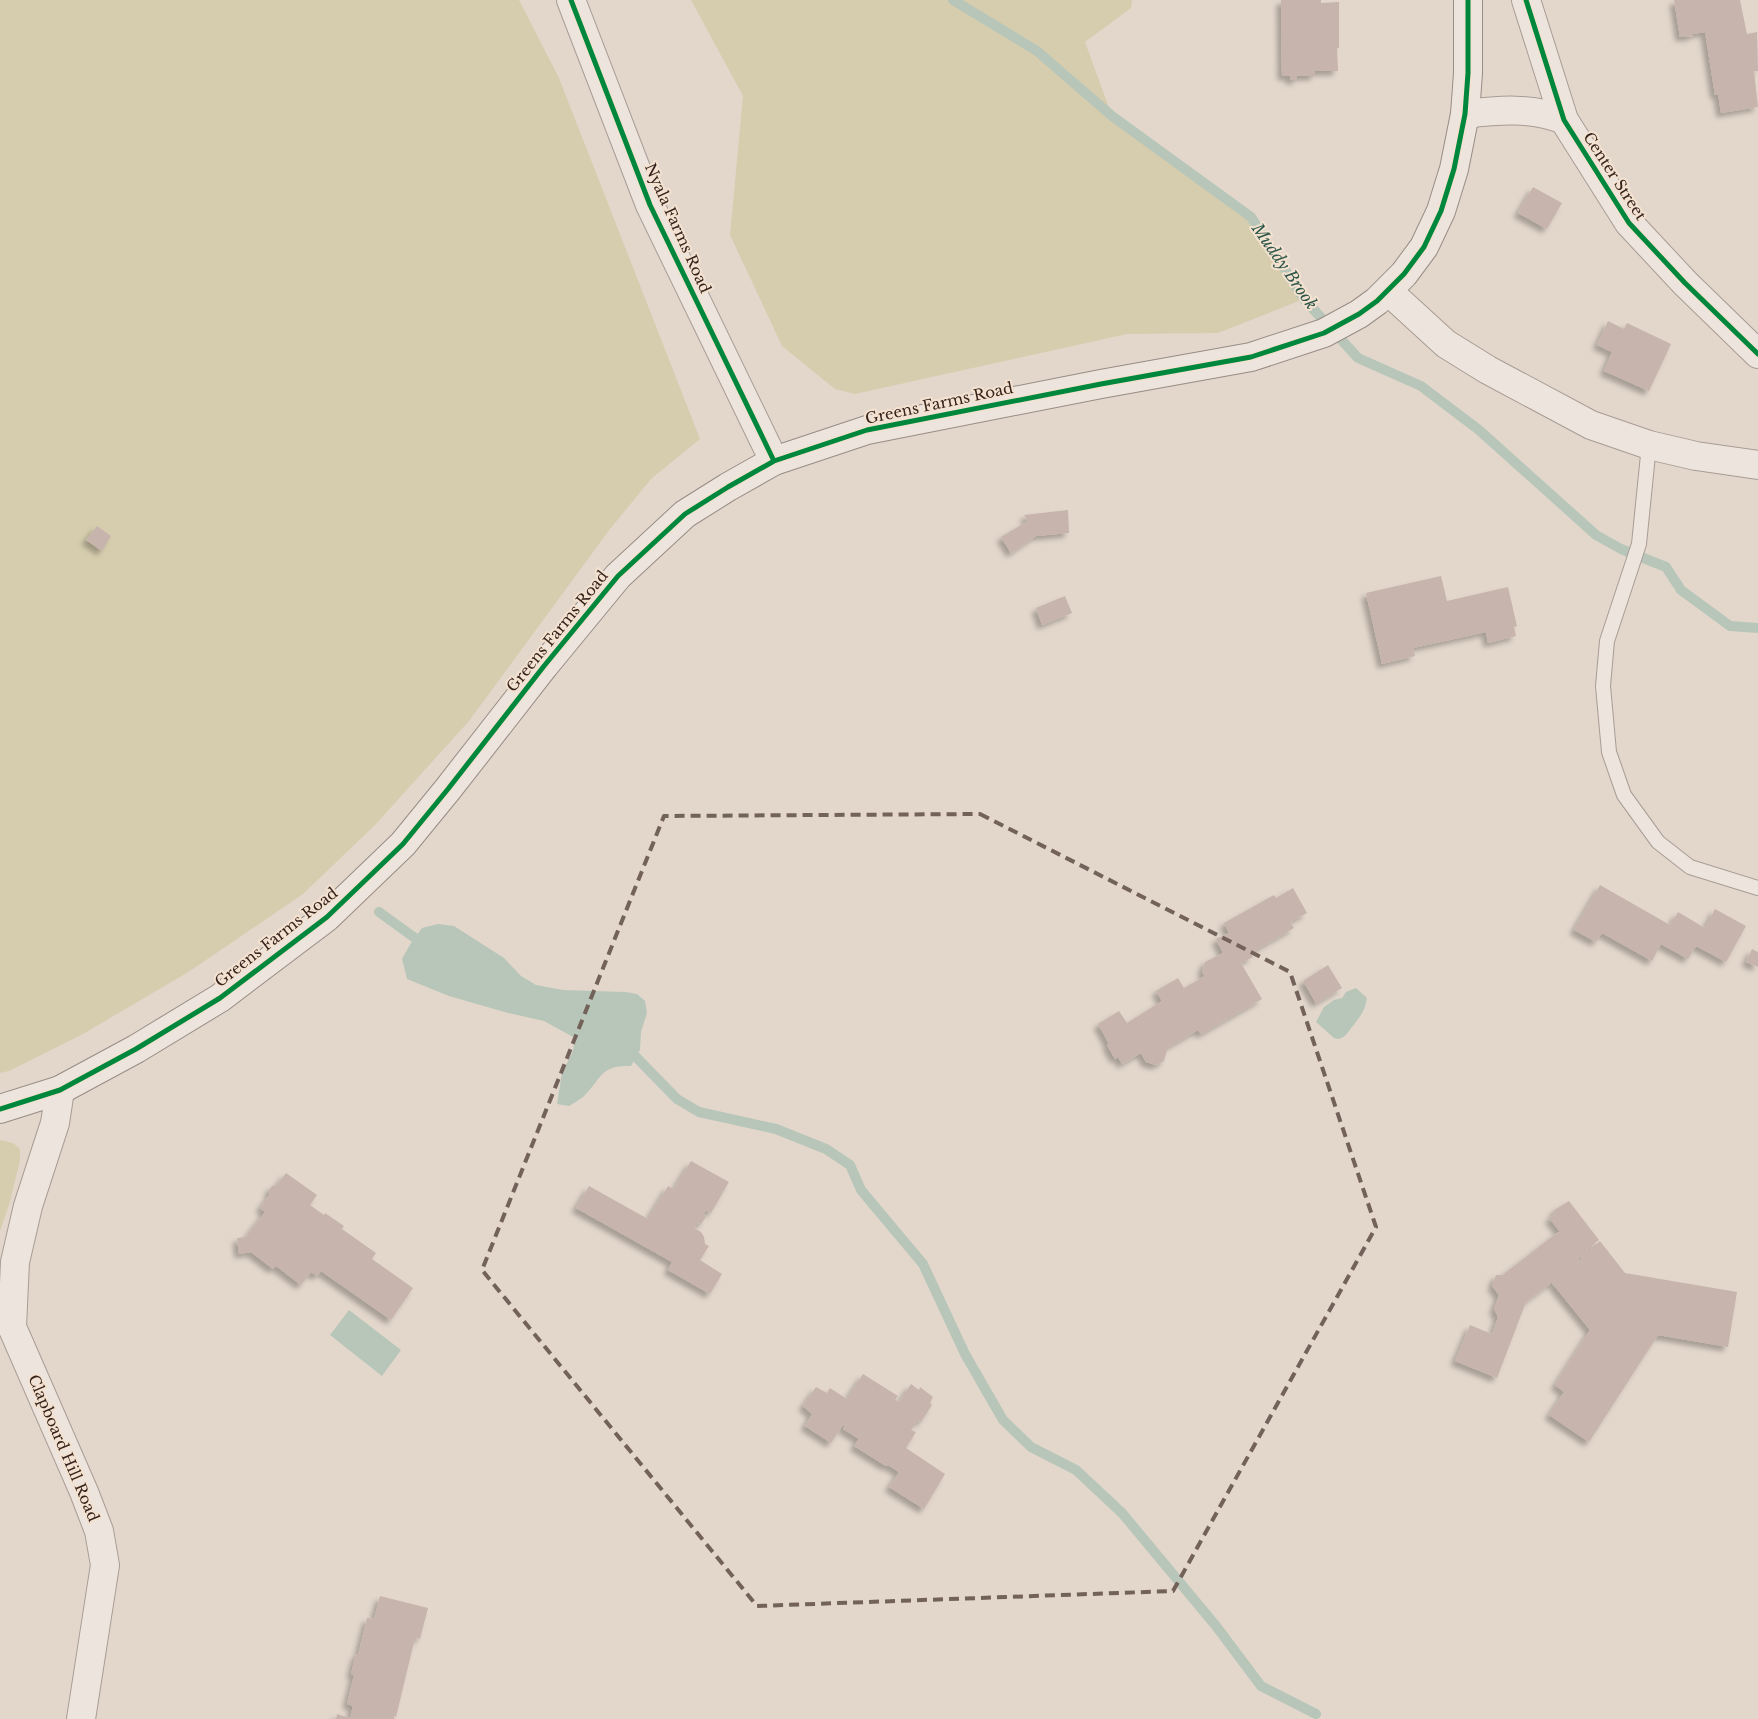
<svg xmlns="http://www.w3.org/2000/svg" width="1758" height="1719" viewBox="0 0 1758 1719" font-family="'Libre Baskerville',serif">
  <style>
    .green { fill: #d6cdae }
    .water { fill: #b7c6b9 }
    .lines { fill: none; stroke-linecap: round; stroke-linejoin: round }
    .stream { stroke: #b7c6b9; stroke-width: 10 }
    .building { fill: #c6b4ad; filter: url(#shadow) }
    .lane-casing { stroke: #a89c95; stroke-width: 16 }
    .street-casing { stroke: #a89c95; stroke-width: 30 }
    .secondary-casing { stroke: #988c85; stroke-width: 30 }
    .lane { stroke: #ece4dd; stroke-width: 14 }
    .street { stroke: #ece4dd; stroke-width: 28 }
    .secondary { stroke: #ece4dd; stroke-width: 28 }
    .cycleway-casing { stroke: #f4e2d1; stroke-width: 8 }
    .cycleway { stroke: #00873e; stroke-width: 5 }
    .marked { fill: none; stroke: #73625a; stroke-width: 4; stroke-dasharray: 10 6; stroke-linejoin: round }
    .labels { text-anchor: middle; dominant-baseline: central; stroke-width: 4; stroke-linejoin: round; paint-order: stroke }
    .street-label { font-size: 15px; fill: #36231d; stroke: #f4e2d1 }
    .water-label { font-size: 16px; font-style: italic; fill: #2d5649; stroke: #f4e2d1 }
  </style>
  <defs>
    <filter id="shadow"><feDropShadow dx="-4.5" dy="4.5" stdDeviation="2.5" flood-color="#0004"/></filter>
  </defs>
  <rect width="100%" height="100%" fill="#e3d7cc"/>
  <path class="green" d="M 0,0 L 519,0 L 559,78 L 700,439 L 652,478 L 610,529 L 469,721 L 375,825 L 303,894 L 190,971 L 83,1034 L 9,1071 L 0,1073 Z
    M 691,0 L 1132,0 L 1131,8 L 1085,42 L 1112,116 L 1251,217 L 1304,299 L 1218,333 L 1127,334 L 855,394 L 835,389 L 782,346 L 730,235 L 743,96 Z
    M 0,1140 L 13,1143 L 20,1149 L 20,1161 L 9,1205 L 0,1231 Z"/>
  <path class="water" d="M 438,924 L 454,926 L 504,958 L 521,976 L 536,985 L 563,990 L 626,992 L 637,994 L 645,1001 L 647,1013 L 641,1032 L 640,1050 L 631,1066 C 599,1065 602,1079 583,1097 C 579,1100 574,1103 569,1106 L 557,1104 L 562,1073 L 573,1051 L 575,1038 L 544,1021 L 508,1013 L 449,996 L 407,979 L 402,959 L 411,943 L 422,928 Z
    M 1356,988 L 1367,998 C 1365,1011 1360,1017 1352,1027 C 1347,1033 1346,1037 1338,1039 L 1334,1038 L 1316,1022 L 1324,1007 L 1334,1000 L 1342,998 L 1346,992 Z
    M 349,1310 L 401,1350 L 382,1376 L 330,1335 Z"/>
  <g class="lines">
    <path class="stream" d="M 953,0 L 1037,51 L 1112,116 L 1251,217 L 1304,299 L 1358,358 L 1421,386 L 1479,430 L 1596,535 L 1621,549 L 1666,567 L 1681,590 L 1730,626 L 1758,628
      M 379,912 L 415,938
      M 636,1057 L 677,1099 L 699,1112 L 776,1129 L 826,1149 L 850,1165 L 861,1190 L 923,1264 L 965,1354 L 1003,1420 L 1031,1447 L 1076,1470 L 1122,1513 L 1216,1626 L 1261,1686 L 1316,1714"/>
  </g>
  <path class="building" d="M 1281,0 L 1321,0 L 1321,3 L 1339,2 L 1339,48 L 1337,48 L 1338,71 L 1315,71 L 1315,76 L 1297,76 L 1297,80 L 1290,80 L 1290,76 L 1282,76 Z
    M 1674,0 L 1740,0 L 1747,34 L 1757,32 L 1758,71 L 1754,71 L 1758,107 L 1721,113 L 1718,94 L 1715,95 L 1705,32 L 1693,34 L 1693,36 L 1680,37 Z
    M 1533,187 L 1562,203 L 1547,229 L 1518,213 Z
    M 1608,321 L 1624,329 L 1627,323 L 1671,344 L 1649,391 L 1604,371 L 1612,352 L 1597,345 Z
    M 1068,510 L 1069,533 L 1036,536 L 1011,553 L 1001,537 L 1028,521 L 1024,515 Z
    M 97,526 L 111,536 L 102,551 L 86,540 Z
    M 1441,576 L 1447,601 L 1508,587 L 1517,626 L 1514,627 L 1516,636 L 1488,643 L 1486,632 L 1413,648 L 1415,656 L 1382,664 L 1366,593 Z
    M 1065,596 L 1072,613 L 1042,625 L 1036,608 Z
    M 1600,885 L 1670,925 L 1678,912 L 1705,928 L 1715,909 L 1746,926 L 1726,962 L 1696,946 L 1688,959 L 1661,944 L 1652,961 L 1602,933 L 1596,942 L 1574,930 Z
    M 1293,888 L 1307,913 L 1290,922 L 1294,928 L 1250,953 L 1253,957 L 1241,963 L 1262,999 L 1201,1034 L 1198,1030 L 1166,1048 L 1167,1050 L 1164,1061 L 1156,1065 L 1146,1062 L 1141,1053 L 1122,1064 L 1118,1057 L 1115,1059 L 1107,1045 L 1109,1044 L 1098,1024 L 1119,1011 L 1127,1023 L 1162,1001 L 1156,991 L 1178,978 L 1184,988 L 1205,976 L 1202,972 L 1205,962 L 1223,953 L 1216,939 L 1229,933 L 1224,923 L 1274,895 L 1276,898 Z
    M 1752,949 L 1758,952 L 1758,967 L 1746,962 Z
    M 1328,965 L 1342,988 L 1316,1003 L 1303,981 Z
    M 691,1161 L 729,1182 L 711,1213 L 706,1210 L 703,1215 L 706,1217 L 701,1224 L 697,1223 L 694,1228 L 701,1232 L 704,1237 L 705,1244 L 709,1246 L 700,1260 L 722,1274 L 710,1294 L 668,1270 L 672,1262 L 576,1208 L 589,1186 L 648,1219 L 668,1186 L 674,1189 Z
    M 286,1173 L 317,1195 L 310,1205 L 324,1215 L 325,1213 L 344,1226 L 342,1229 L 376,1253 L 372,1259 L 413,1288 L 391,1320 L 321,1271 L 317,1276 L 311,1272 L 301,1285 L 276,1266 L 273,1269 L 251,1252 L 239,1254 L 237,1238 L 246,1237 L 265,1212 L 260,1208 L 270,1194 L 269,1190 L 272,1186 L 276,1186 Z
    M 1569,1201 L 1599,1240 L 1578,1257 L 1580,1261 L 1526,1302 L 1497,1378 L 1455,1361 L 1470,1325 L 1492,1334 L 1498,1317 L 1494,1309 L 1499,1295 L 1492,1286 L 1496,1275 L 1505,1275 L 1505,1273 L 1558,1232 L 1561,1233 L 1549,1218 L 1555,1214 L 1553,1211 Z
    M 1600,1241 L 1625,1273 L 1737,1292 L 1728,1347 L 1658,1335 L 1589,1442 L 1549,1415 L 1564,1392 L 1555,1385 L 1590,1330 L 1552,1283 L 1582,1260 L 1580,1257 Z
    M 863,1374 L 898,1396 L 895,1400 L 899,1402 L 911,1384 L 919,1390 L 920,1387 L 933,1397 L 930,1403 L 932,1405 L 921,1422 L 918,1420 L 911,1430 L 916,1432 L 906,1448 L 945,1474 L 924,1509 L 889,1487 L 899,1472 L 888,1465 L 886,1466 L 854,1446 L 859,1439 L 843,1429 L 845,1426 L 843,1425 L 831,1443 L 805,1426 L 812,1414 L 803,1406 L 816,1387 L 827,1393 L 830,1388 L 847,1399 Z
    M 380,1596 L 428,1608 L 420,1639 L 415,1638 L 396,1717 L 394,1716 L 394,1719 L 336,1719 L 337,1714 L 350,1718 L 353,1706 L 347,1704 L 354,1675 L 351,1674 L 356,1654 L 358,1655 L 367,1618 L 374,1619 Z"/>
  <g class="lines">
    <g class="lane-casing">
      <path id="lane" d="M 1649,445 L 1639,544 L 1607,641 L 1603,686 L 1609,752 L 1624,795 L 1658,842 L 1690,867 L 1758,888"/>
    </g>
    <g class="street-casing">
      <path id="street" d="M 571,0 L 650,205 L 774,461
        M 1526,0 L 1564,120 L 1629,223 L 1685,283 L 1758,354
        M 1465,114 C 1499,110 1532,107 1564,120
        M 1388,291 L 1446,344 L 1488,370 L 1591,425 L 1649,445 L 1696,456 L 1758,465
        M 0,1313 L 12,1327 L 84,1492 L 99,1531 L 105,1565 L 81,1719
        M 12,1327 L 15,1262 L 28,1206 L 55,1123 L 60,1090"/>
    </g>
    <g class="secondary-casing">
      <path id="secondary" d="M 0,1109 L 60,1090 L 136,1049 L 220,998 L 327,917 L 403,844 L 448,789 L 544,666 L 618,576 L 685,514 L 728,487 L 774,461 L 867,430 L 1101,384 L 1251,357 L 1324,333 L 1359,314 L 1377,301 L 1404,274 L 1424,247 L 1441,211 L 1454,169 L 1465,114 L 1468,73 L 1468,0"/>
    </g>
    <use href="#lane" class="lane"/>
    <use href="#street" class="street"/>
    <use href="#secondary" class="secondary"/>
    <g class="cycleway-casing">
      <path id="cycleway" d="M 571,0 L 650,205 L 774,461
        M 1526,0 L 1564,120 L 1629,223 L 1685,283 L 1758,354
        M 0,1109 L 60,1090 L 136,1049 L 220,998 L 327,917 L 403,844 L 448,789 L 544,666 L 618,576 L 685,514 L 728,487 L 774,461 L 867,430 L 1101,384 L 1251,357 L 1324,333 L 1359,314 L 1377,301 L 1404,274 L 1424,247 L 1441,211 L 1454,169 L 1465,114 L 1468,73 L 1468,0"/>
    </g>
    <use href="#cycleway" class="cycleway"/>
  </g>
  <path class="marked" d="M 980,814 L 1290,972 L 1376,1227 L 1173,1591 L 757,1606 L 482,1270 L 664,816 Z"/>
  <g class="labels">
    <g class="street-label">
      <text transform="translate(1615 176) rotate(57)">Center Street</text>
      <text transform="translate(678 228) rotate(66)">Nyala Farms Road</text>
      <text transform="translate(939 403) rotate(-12)">Greens Farms Road</text>
      <text transform="translate(557 631) rotate(-51)">Greens Farms Road</text>
      <text transform="translate(276 937) rotate(-38)">Greens Farms Road</text>
      <text transform="translate(64 1448) rotate(67)">Clapboard Hill Road</text>
    </g>
    <g class="water-label">
      <text transform="translate(1285 266) rotate(55)">Muddy Brook</text>
    </g>
  </g>
</svg>
